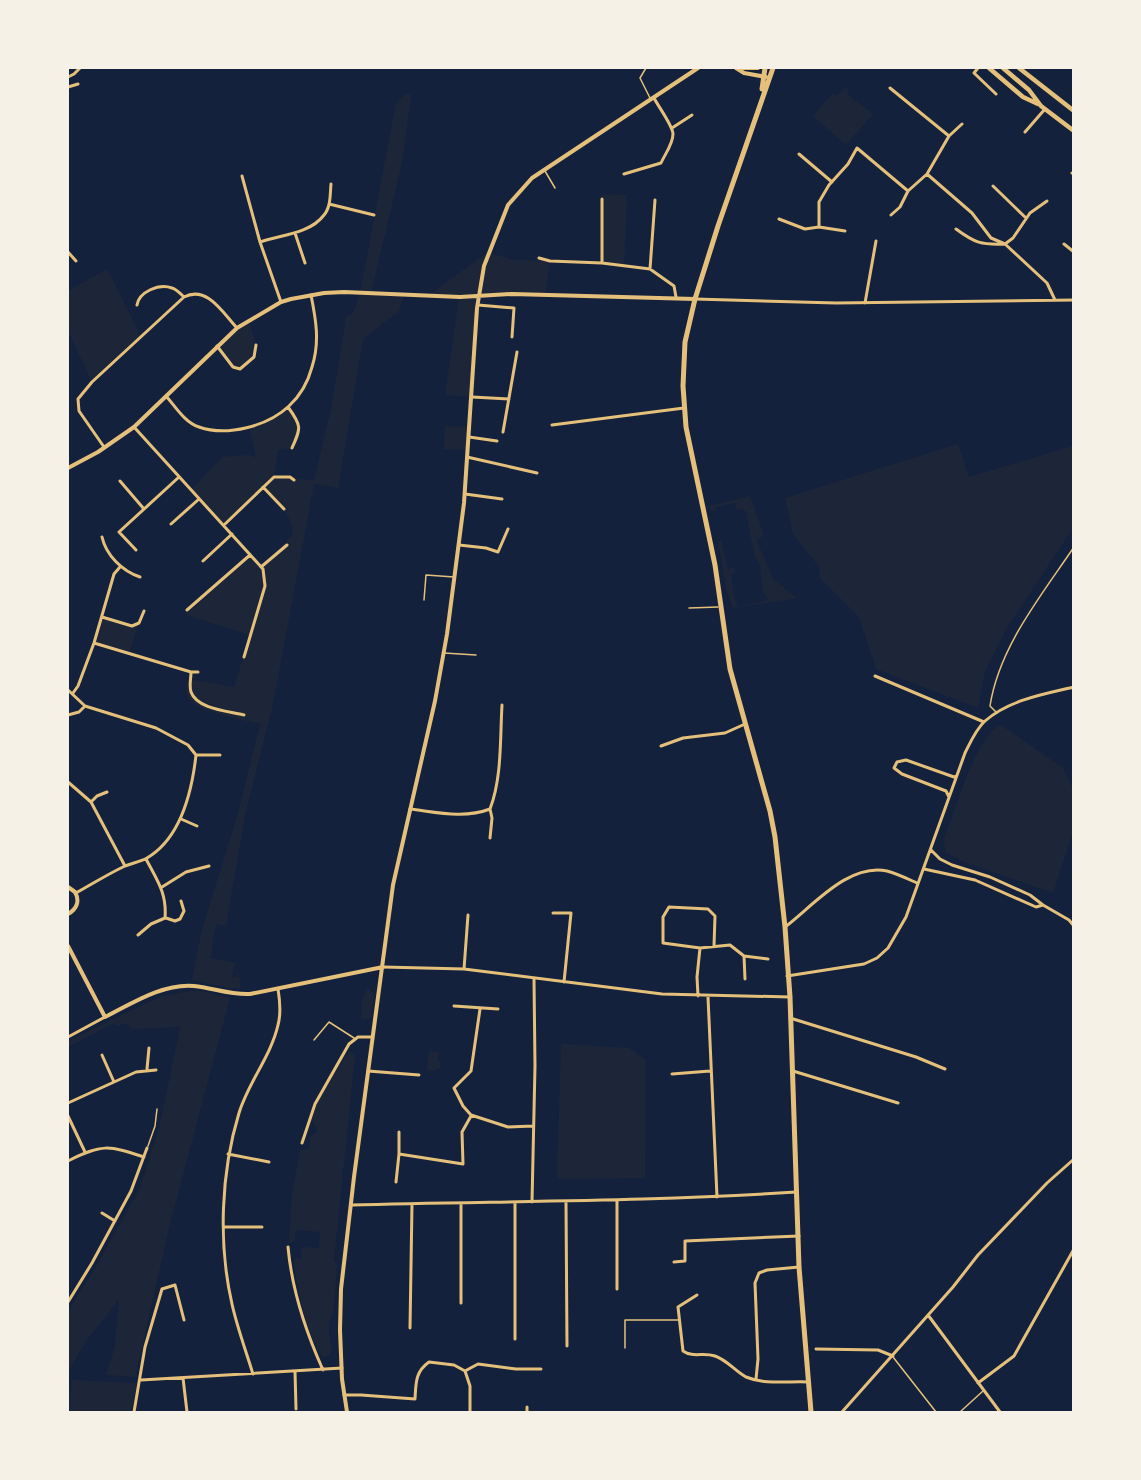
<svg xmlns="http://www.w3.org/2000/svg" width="1141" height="1480" viewBox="0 0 1141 1480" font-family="Arial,sans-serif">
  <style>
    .green { fill: #1d2539 }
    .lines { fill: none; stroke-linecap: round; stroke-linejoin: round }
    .service { stroke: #e5c07b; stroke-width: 1.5 }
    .minor { stroke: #e5c07b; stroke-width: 3 }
    .tertiary { stroke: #e5c07b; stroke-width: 4 }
    .primary { stroke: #e5c07b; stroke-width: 4.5 }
    .trunk { stroke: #e5c07b; stroke-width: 5 }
  </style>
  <rect width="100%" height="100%" fill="#14213d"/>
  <path class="green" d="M 847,86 L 848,95 L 873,114 L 846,145 L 813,116 L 833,93 L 837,96 Z
    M 406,94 L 411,95 L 402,163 L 371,293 L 404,294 L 399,311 L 363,339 L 338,488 L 314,484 L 273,704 L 245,816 L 226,926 L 216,924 L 212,944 L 213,945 L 210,958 L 235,963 L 232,977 L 239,976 L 241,988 L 229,988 L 192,980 L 201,933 L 238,813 L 260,724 C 244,720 196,712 189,698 C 185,691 187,685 188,679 L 234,687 L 250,635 L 186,615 L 250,555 L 261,566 L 293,535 C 292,514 277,502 263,487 L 223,525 L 191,490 L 222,457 L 246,455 L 256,457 L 249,427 L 266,420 L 288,407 C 302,426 301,428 292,448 L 278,450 L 274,477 C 288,477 299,480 314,480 L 332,405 L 346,317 L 353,313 L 360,293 L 396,103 Z
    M 602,194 L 627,195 L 624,266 L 602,263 Z
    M 488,252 L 513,260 L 550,261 L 545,295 L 479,296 L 470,397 L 445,395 L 459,297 L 428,296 Z
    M 107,269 L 141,337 L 92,382 L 68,331 L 68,291 Z
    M 249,321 C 256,346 261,350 240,369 L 233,367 L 217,346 L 237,328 Z
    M 445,426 L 468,427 L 467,450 L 444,449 Z
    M 958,444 L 969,477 L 1073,446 L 1073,528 L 1006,629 L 985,671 L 978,708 L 876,669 L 859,617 L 819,577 L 820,568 L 793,534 L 785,498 Z
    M 750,496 L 764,535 L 757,541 L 773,579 L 797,598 L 733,608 L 726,588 L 718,541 L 721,541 L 728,569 L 734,568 L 735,573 L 731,574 L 734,597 L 738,607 L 768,600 L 763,592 L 760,565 L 755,558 L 746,511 L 736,509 L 735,503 L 716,507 L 715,512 L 711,510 L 709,506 Z
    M 102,617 L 132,626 L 139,623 L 129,653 L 94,643 Z
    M 1001,725 L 1063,768 L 1073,789 L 1073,831 L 1053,893 L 964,862 L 945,852 L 944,839 C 954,814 977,733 1001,725 Z
    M 368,988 L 374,995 L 371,1018 L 361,1019 L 362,1000 Z
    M 197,990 L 230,998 L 171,1220 L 135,1377 L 106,1375 L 115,1346 L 119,1299 L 87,1340 L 68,1372 L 68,1310 L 93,1272 L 140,1188 L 160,1124 L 180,1027 L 131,1029 L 128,1023 L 116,1026 L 114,1023 L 68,1047 L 68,1041 L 161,996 Z
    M 561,1044 L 629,1048 L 646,1060 L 645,1178 L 557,1179 Z
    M 350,1051 L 355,1055 L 334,1260 L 337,1265 L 334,1309 L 329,1322 L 329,1335 L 332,1351 L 327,1357 L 323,1357 C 308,1342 296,1284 294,1261 L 296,1259 L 301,1259 L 302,1247 L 319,1248 L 320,1232 L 296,1230 L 295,1242 L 289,1243 L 292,1195 L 300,1150 L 308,1149 L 311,1136 L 317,1132 L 317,1128 C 316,1126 313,1123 312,1120 C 311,1110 342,1058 350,1051 Z
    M 429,1051 L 439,1052 L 438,1061 L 441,1062 L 440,1068 L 435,1071 L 427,1070 Z
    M 72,1380 L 137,1383 L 131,1412 L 68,1412 Z"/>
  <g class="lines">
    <path class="service" d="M 646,68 L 640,78 L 650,98
      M 545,171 L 555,188
      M 424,600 L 426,575 L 454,577
      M 689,608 L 718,607
      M 444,653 L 476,655
      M 997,713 L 990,706 C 999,647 1041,596 1074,547
      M 314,1040 L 329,1022 L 354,1038
      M 148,1146 L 155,1126 L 157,1109
      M 625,1348 L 625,1320 L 678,1320
      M 893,1357 L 936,1412
      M 960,1412 L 983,1391"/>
    <path class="minor" d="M 978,68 L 974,73 L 996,94
      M 68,77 L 74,74 L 80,68
      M 68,87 L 78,84
      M 890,88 L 949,136 L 927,174
      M 672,128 L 692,115
      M 1025,132 L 1045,109
      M 949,136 L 962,124
      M 799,154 L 832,182
      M 1072,173 L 1074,172
      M 624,174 L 661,163 C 665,154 673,144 673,134 C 673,126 658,106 654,98
      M 242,176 L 260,242
      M 993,186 L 1026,218
      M 329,204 L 374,215
      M 891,215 L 900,207 L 908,191
      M 779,219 L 805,229 L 819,227
      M 956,229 C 975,243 981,245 1005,244 L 1047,283 L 1055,300
      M 845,231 L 819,227 L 819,202 L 829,185 L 848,164 L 857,148 L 908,191 L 927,174 L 972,213 L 991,238 L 1005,244 L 1013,238 L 1030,213 L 1047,201
      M 295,233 L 305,263
      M 1064,244 L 1074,252
      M 68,252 L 76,261
      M 539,258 L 550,261 L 602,263 L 650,269 L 674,286 L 676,297
      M 602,263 L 602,199
      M 650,269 L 655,200
      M 695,299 L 836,303 L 1074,300
      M 281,302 L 260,242 C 280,235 310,234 324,215 C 331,207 330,194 331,184
      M 865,303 L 876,241
      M 137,305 C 139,292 159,283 172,288 C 176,289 181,294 184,297
      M 478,305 L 514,308 L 512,337
      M 217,346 L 233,367 L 240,369 L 254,357 L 256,345
      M 166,396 C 175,406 185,423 199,427 C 227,437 268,426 289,406 C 301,395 308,382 312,367 C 320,342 316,320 311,295
      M 472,397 L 509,399
      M 288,407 C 302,426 301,428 292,448
      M 552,425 L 684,408
      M 134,427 L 263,569 L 265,586 L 244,657
      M 503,432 L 517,352
      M 469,437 L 497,441
      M 104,447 L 79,411 L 78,399 L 92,382 L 184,297 C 207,285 223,313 237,328
      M 467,457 L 537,473
      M 120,481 L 144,509
      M 263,487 L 284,509
      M 465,494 L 502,499
      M 171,524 L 199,499
      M 224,525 L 274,477 L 290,477 L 294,480
      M 102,537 C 106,555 122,571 140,577
      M 459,545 L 486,548 L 498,552 L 508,529
      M 136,550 L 119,532 L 179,477
      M 203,561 L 232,534
      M 261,567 L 287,545
      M 187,610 L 250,555
      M 102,617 L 132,626 L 139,623 L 144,611
      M 94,643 L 191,672 L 198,672
      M 191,672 C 191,678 189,686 191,692 C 197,709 228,711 244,715
      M 875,676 L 984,722
      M 68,690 L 85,706 L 156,728 L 188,745 L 196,755 C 192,791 181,838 147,858 C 140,862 132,863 125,866 C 108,874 92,884 76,893
      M 73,693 L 78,686 L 94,643 L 114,574 L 120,567
      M 68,715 L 79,712 L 85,706
      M 661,746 L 683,738 L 725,733 L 745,724
      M 196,755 L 220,755
      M 68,782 L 91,802 L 125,866
      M 949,797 L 946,791 L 902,774 L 894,768 L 897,762 L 906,760 L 954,777 L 956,776
      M 91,802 L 97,796 L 107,792
      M 410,809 C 436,812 464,819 490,809 C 502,778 500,739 502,705
      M 490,809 L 492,818 L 490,838
      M 181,819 L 197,826
      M 931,850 L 940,859 L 952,865 L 990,877 L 1030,895 L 1043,905 L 1069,920 L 1074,926
      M 924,869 L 975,880 L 1036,907 L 1043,905
      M 162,887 L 186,872 L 209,866
      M 553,913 L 571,913 L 564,982
      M 166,918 L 175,921 L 180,919 L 184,911 L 181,901
      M 785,927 C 813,906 848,863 887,871 C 898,874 908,879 917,883
      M 138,935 L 151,924 L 165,918 C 167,893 157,880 146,859
      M 714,946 L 715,916 L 708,909 L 669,907 L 663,917 L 663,943 L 700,948 L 730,945 L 744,956 L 768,959
      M 744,956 L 745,979
      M 383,967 L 464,969 L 662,994 L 790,997
      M 464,969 L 468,915
      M 787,976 L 864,964 L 877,958 L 888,948 L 906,917 L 965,753 C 970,743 976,729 985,721 C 1009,700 1044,694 1074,687
      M 698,996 L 697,977 L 700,948
      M 708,997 L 717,1197
      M 454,1006 L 498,1009
      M 480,1009 L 471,1071 L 454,1088 L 463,1106 L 471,1115 L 508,1127 L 533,1126
      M 790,1018 L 916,1057 L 945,1069
      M 68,1037 L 105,1017
      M 102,1055 L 114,1082
      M 147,1069 L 149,1048
      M 368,1071 L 419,1075
      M 793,1071 L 898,1103
      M 672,1074 L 710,1071
      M 68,1103 L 136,1072 L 156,1070
      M 68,1116 L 85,1152
      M 302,1143 L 315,1104 L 349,1044 L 358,1037 L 372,1037
      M 228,1154 L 269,1162
      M 399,1154 L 463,1164 L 462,1132 L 471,1116
      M 68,1161 C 102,1144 108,1145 144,1157
      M 396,1182 L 399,1154 L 399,1132
      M 532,1202 L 535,1066 L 534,979
      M 566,1202 L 567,1346
      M 461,1203 L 461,1303
      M 515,1203 L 515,1339
      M 351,1205 C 499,1201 648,1202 796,1192
      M 102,1213 L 115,1221
      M 224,1227 L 262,1227
      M 288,1247 C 292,1291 305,1330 323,1370
      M 674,1262 L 685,1261 L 685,1241 L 799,1236
      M 617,1289 L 617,1201
      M 697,1295 L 678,1307 L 683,1351 C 693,1358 703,1352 715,1356 C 727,1360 735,1371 746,1377 C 765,1385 788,1381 808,1382
      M 68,1302 L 92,1263 L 131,1191 L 147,1148
      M 928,1315 L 1000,1412
      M 410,1328 L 412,1204
      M 816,1349 L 878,1350 L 893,1356
      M 295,1371 L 296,1409
      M 465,1371 L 470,1386 L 470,1412
      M 253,1374 C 246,1351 237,1327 232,1304 C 218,1243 221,1172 239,1113 C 248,1083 271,1056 278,1025 C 281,1014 280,1001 278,989
      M 183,1378 L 187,1412
      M 756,1379 L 758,1359 L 755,1283 L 759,1273 L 767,1270 L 799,1267
      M 141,1380 L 342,1368
      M 978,1383 L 1014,1356 L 1074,1249
      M 344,1395 L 361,1395 L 415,1399 C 416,1383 415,1372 429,1362 L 454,1365 L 465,1371 L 478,1364 L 516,1369 L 541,1369
      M 134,1412 L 145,1347 L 162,1289 L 175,1285 L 184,1320
      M 527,1412 L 527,1407
      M 842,1412 L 953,1287 L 978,1255 L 1047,1183 L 1074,1159"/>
    <path class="tertiary" d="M 736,68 L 744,73 L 766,77
      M 738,68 L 758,68
      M 68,468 L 98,452 L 134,427 L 237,328 L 281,302 L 291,299 L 324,293 L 344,292 L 460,297 L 512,294 L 695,299
      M 68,887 L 75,892 C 80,901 77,909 68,914
      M 68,946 L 105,1017 C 131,1004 163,983 194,986 C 213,988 230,995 250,994 L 383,967
      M 347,1412 L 342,1379 L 340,1330 L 341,1289 L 354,1177 L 393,885 L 435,701 L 447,634 L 464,503 L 477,308 L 484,266 L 508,205 L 532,178 L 698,68"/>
    <path class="primary" d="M 989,68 L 1023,97 L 1038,104
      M 1003,68 L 1029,90 L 1041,106 L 1074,131
      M 1019,68 L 1074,111"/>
    <path class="trunk" d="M 773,68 L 718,226 L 695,299 L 685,342 L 683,386 L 686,427 L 715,565 L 730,669 L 770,811 L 775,837 L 785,927 L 790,997 L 799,1267 L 811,1412
      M 762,89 L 765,68"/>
  </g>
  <rect width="1141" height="1480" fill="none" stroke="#f6f1e7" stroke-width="138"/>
</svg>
